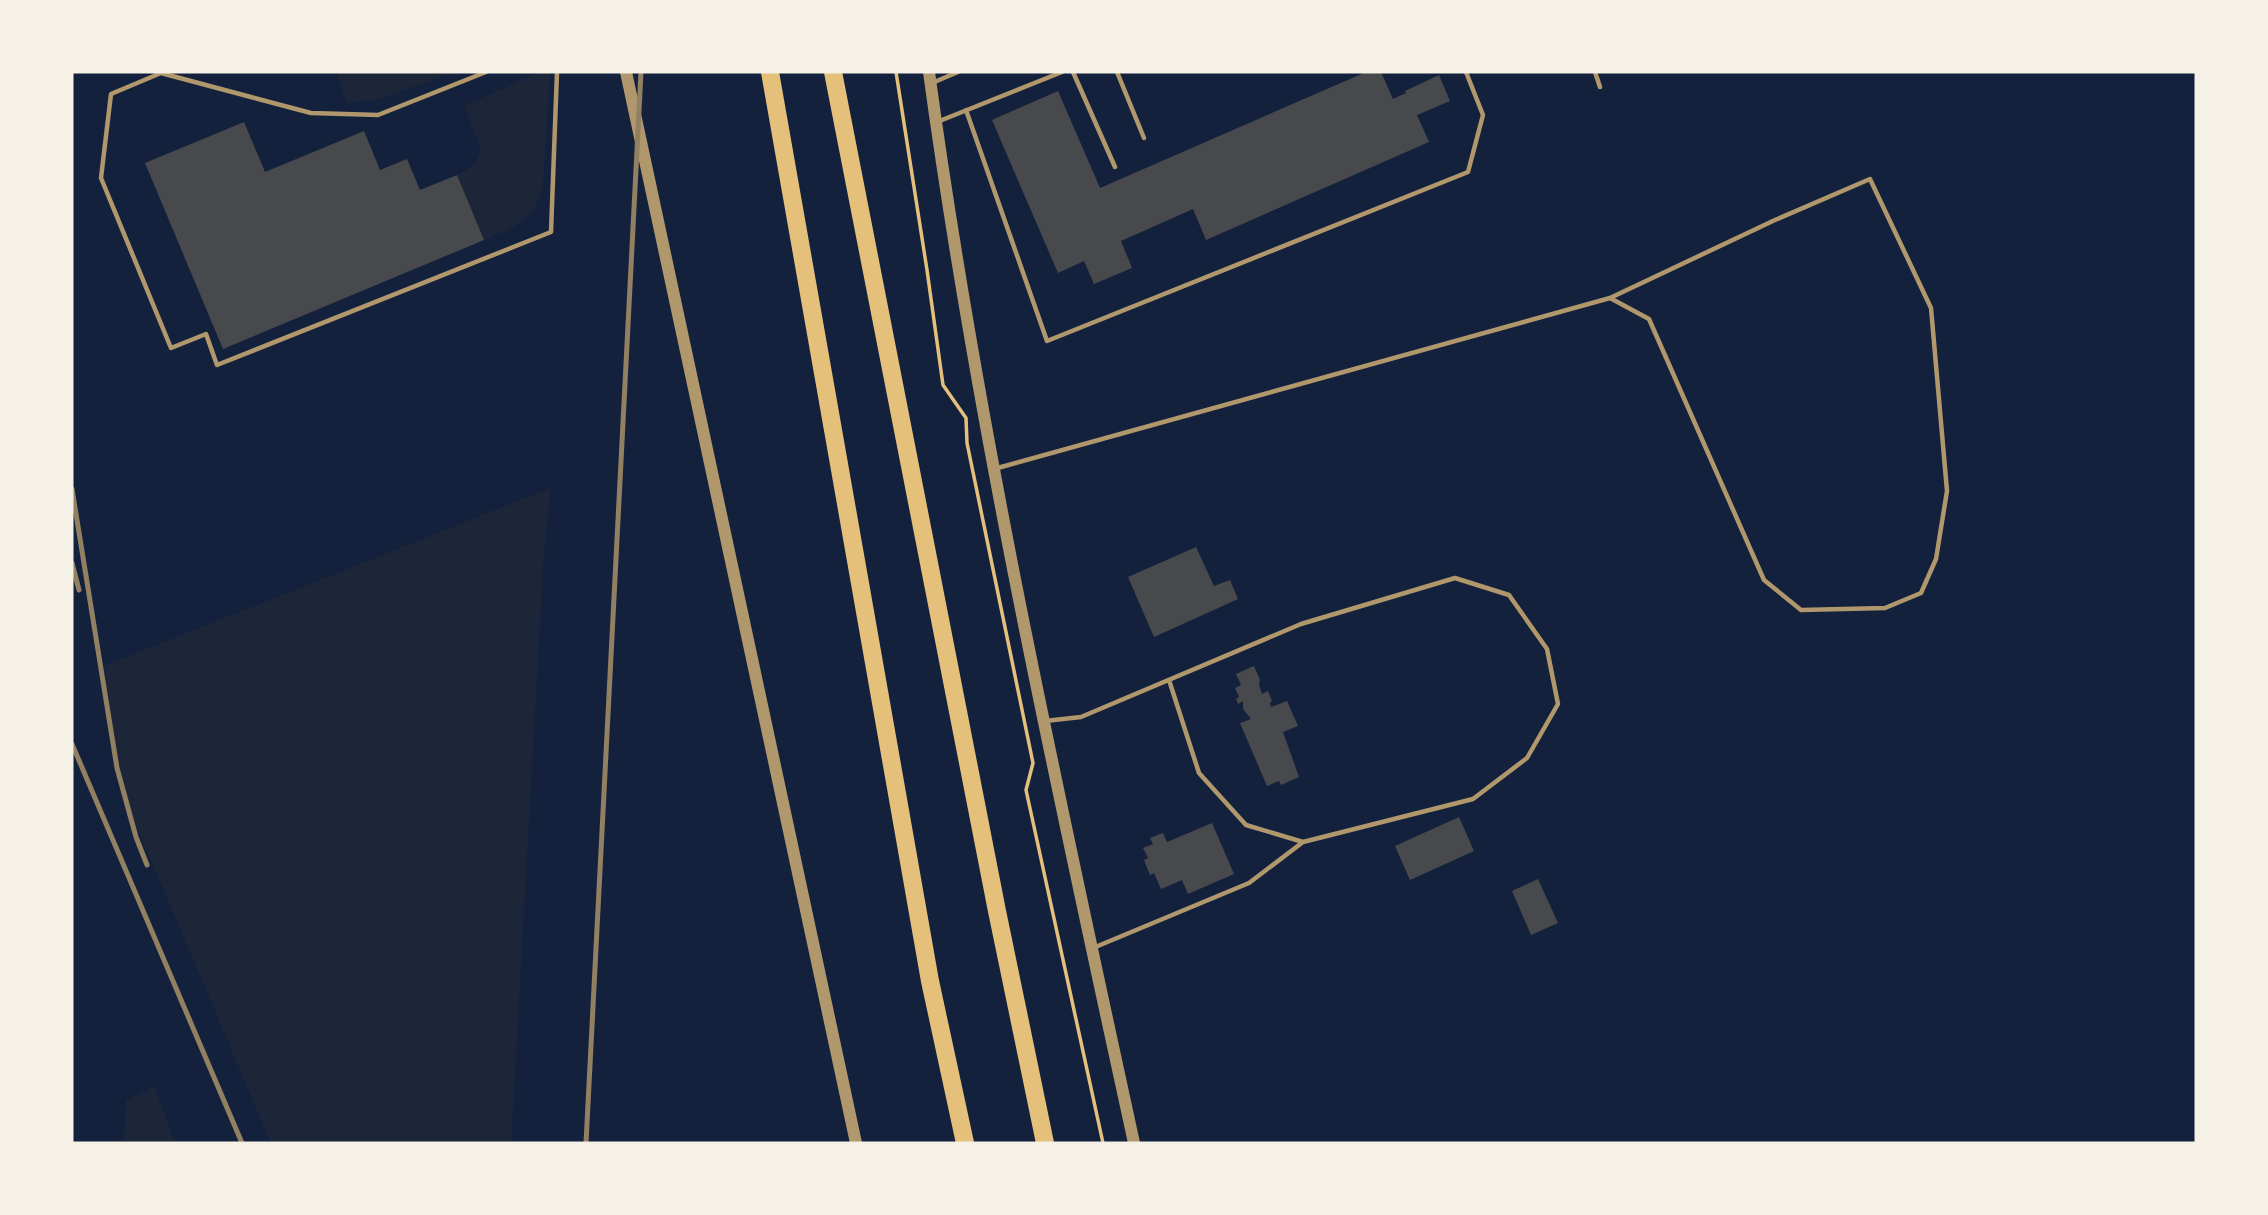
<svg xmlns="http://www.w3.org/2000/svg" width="2268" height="1215" viewBox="0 0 2268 1215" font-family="Lato,sans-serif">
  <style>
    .green { fill: #1d2539 }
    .building { fill: #48494c }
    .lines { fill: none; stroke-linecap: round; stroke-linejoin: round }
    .path { stroke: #e5c07b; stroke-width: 3.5 }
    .service { stroke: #b1986c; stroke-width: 4.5 }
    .tertiary { stroke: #b1986c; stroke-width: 12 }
    .motorway { stroke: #e5c07b; stroke-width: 18 }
    .rail { stroke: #918062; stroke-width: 5 }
  </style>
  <rect width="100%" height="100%" fill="#14213d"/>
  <path class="green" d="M 336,72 L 456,72 L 376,100 L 346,102 Z
    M 540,72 L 550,72 L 543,186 C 534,221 515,227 484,240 L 457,175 L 474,165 L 481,150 L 464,106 Z
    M 550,488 L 543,569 L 511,1143 L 271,1143 L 136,825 L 119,774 L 104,666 Z
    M 154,1086 L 175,1143 L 124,1143 L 126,1100 Z"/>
  <path class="building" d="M 1366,72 L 1381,72 L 1393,99 L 1406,93 L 1405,91 L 1439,75 L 1450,101 L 1417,115 L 1429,142 L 1206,240 L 1193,209 L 1121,241 L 1132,268 L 1094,284 L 1084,261 L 1058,273 L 992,120 L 1058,91 L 1100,188 Z
    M 244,122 L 265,172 L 364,131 L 380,170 L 407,159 L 420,190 L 457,175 L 484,240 L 223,349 L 145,163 Z
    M 1196,547 L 1214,586 L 1230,580 L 1238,599 L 1154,637 L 1128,577 Z
    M 1254,666 L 1260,680 L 1259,685 L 1262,694 L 1268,691 L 1272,701 L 1270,703 L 1271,707 L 1287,701 L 1298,726 L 1283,732 L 1299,777 L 1281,785 L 1279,781 L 1267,786 L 1240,723 L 1251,719 L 1243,709 L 1243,701 L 1238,704 L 1236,699 L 1239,697 L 1235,688 L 1241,685 L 1236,674 Z
    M 1459,817 L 1474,851 L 1410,880 L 1395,846 Z
    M 1212,823 L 1234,874 L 1188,894 L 1182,880 L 1161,889 L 1154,873 L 1150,875 L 1144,860 L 1148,858 L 1143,848 L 1153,844 L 1150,838 L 1163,833 L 1167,842 Z
    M 1538,879 L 1558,923 L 1531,935 L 1512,891 Z"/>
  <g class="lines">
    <path class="path" d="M 896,72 L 927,270 L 943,385 L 966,418 L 967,443 L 1033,763 L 1026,790 L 1103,1143"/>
    <path class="service" d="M 486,72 L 378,115 L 311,113 L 161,73 L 111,94 L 101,178 L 171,348 L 206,334 L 217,365 L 551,232 L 557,72
      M 1073,72 L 1115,167
      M 1117,72 L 1144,138
      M 1595,72 L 1600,87
      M 932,83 L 958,72
      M 966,110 L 1047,341 L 1468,172 L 1483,115 L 1466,72
      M 937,122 L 1062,72
      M 994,469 L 1610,298 L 1649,319 L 1764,580 L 1801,610 L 1885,608 L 1921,593 L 1936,559 L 1947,491 L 1931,308 L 1870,179 L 1775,220 L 1610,298
      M 1169,680 L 1199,773 L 1246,825 L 1303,842
      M 1045,721 L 1081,717 L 1301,624 L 1455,578 L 1509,595 L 1547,649 L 1558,704 L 1527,758 L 1473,799 L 1303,842 L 1249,883 L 1093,948"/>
    <path class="tertiary" d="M 626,72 L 856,1143
      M 929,72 C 978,432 1057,788 1134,1143"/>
    <path class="motorway" d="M 770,72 L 930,981 L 965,1143
      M 833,72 L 997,911 L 1045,1143"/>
    <path class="rail" d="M 72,489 L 117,768 L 136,837 L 147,865
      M 72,563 L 79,590
      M 72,744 L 242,1143
      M 586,1143 L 641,72"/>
  </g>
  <rect width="2268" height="1215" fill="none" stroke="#f6f1e7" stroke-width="147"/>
</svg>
